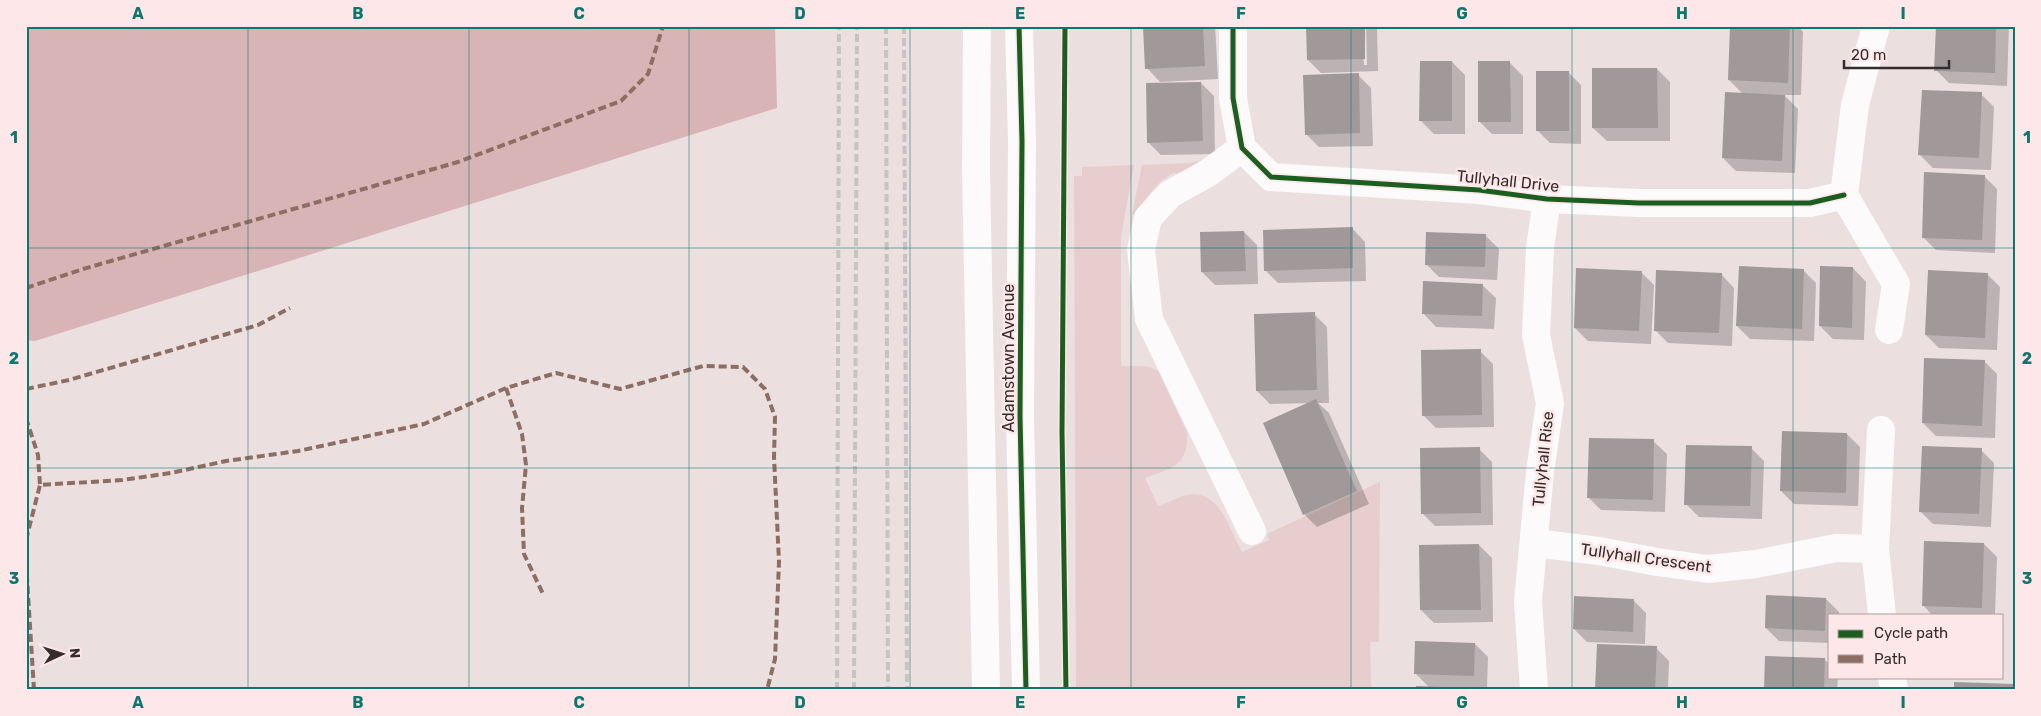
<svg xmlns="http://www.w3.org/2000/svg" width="2041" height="716" viewBox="0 0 2041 716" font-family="Rubik,sans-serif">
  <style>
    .green { fill: #e8cdce }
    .forest { fill: #d8b4b6 }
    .shadow { fill: #0003 }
    .building { fill: #a19899 }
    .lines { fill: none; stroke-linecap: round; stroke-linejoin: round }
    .minor { stroke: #fcfafa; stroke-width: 28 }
    .tertiary { stroke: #fcfafa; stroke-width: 28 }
    .rail { stroke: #c6c3c3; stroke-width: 4; stroke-dasharray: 8 4; stroke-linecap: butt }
    .quiet { stroke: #8d6e63; stroke-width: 4; stroke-dasharray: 8 4; stroke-linecap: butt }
    .cycleway-casing { stroke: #fde7e9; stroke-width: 8 }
    .cycleway { stroke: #1b5e20; stroke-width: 5 }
    .grid { fill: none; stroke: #0f766e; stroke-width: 1; stroke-opacity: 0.55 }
    .labels { text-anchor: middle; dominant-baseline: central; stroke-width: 5; stroke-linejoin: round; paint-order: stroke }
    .street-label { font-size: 16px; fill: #352d2d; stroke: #fde7e9 }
    .neatline { fill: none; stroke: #0f766e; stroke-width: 2 }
    .grid-label { font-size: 16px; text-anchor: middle; font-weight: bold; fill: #0f766e }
  </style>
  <rect width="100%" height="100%" fill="#ebdfe0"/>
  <path class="green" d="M 1197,161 L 1199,164 L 1178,176 L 1175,172 C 1156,182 1147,196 1136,214 L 1132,215 L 1142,165 L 1190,163 Z
    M 1134,165 L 1121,236 L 1121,366 C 1134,367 1148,363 1159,372 L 1187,433 C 1189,466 1171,468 1145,478 L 1158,506 C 1166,504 1174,499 1183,496 C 1219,485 1229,529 1242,552 L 1269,540 L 1267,534 L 1380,482 L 1379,642 L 1370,642 L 1371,690 L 1076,690 L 1074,176 L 1082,176 L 1082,167 Z"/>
  <path class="forest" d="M 26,26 L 775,26 L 777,108 L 35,341 L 26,340 Z"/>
  <path class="shadow" d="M 1145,26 L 1215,26 L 1218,79 L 1160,82 L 1147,68 Z
    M 1363,26 L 1364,65 L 1367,65 L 1366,26 L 1377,26 L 1378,71 L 1321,73 L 1308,60 Z
    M 1732,26 L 1798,26 L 1803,32 L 1801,95 L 1784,95 L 1798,109 L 1795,173 L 1736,171 L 1723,158 L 1743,94 L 1729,80 Z
    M 1937,26 L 2009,26 L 2007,86 L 1949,83 L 1936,70 Z
    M 1452,62 L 1465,75 L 1465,134 L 1434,134 L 1421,121 Z
    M 1510,63 L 1523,76 L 1523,134 L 1492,134 L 1479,121 Z
    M 1657,69 L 1670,82 L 1670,141 L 1607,141 L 1593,128 Z
    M 1568,72 L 1581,85 L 1581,144 L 1550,143 L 1537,130 Z
    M 1358,75 L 1371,88 L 1373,146 L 1319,147 L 1306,134 Z
    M 1201,83 L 1214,96 L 1215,154 L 1161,155 L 1148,142 Z
    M 1981,94 L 1994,107 L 1991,170 L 1933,168 L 1920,155 Z
    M 1984,176 L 1997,189 L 1995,253 L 1936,250 L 1923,237 Z
    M 1352,228 L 1365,242 L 1366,281 L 1278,283 L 1265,270 Z
    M 1244,232 L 1257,245 L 1258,284 L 1215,285 L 1202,272 Z
    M 1486,236 L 1499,249 L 1497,280 L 1439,277 L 1426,264 Z
    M 1853,268 L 1866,282 L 1864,340 L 1833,339 L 1820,326 Z
    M 1803,270 L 1816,283 L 1814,341 L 1750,339 L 1737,326 Z
    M 1641,272 L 1654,285 L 1651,344 L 1588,341 L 1575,328 Z
    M 1721,274 L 1734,288 L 1732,346 L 1668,343 L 1655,330 Z
    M 1987,274 L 2000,287 L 1997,350 L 1939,348 L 1926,335 Z
    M 1482,285 L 1496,298 L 1494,329 L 1436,327 L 1423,313 Z
    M 1314,314 L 1327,327 L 1329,403 L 1318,403 L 1329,413 L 1369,504 L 1317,527 L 1304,514 L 1310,403 L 1270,404 L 1257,391 Z
    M 1480,351 L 1493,364 L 1494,427 L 1436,428 L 1423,415 Z
    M 1984,361 L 1997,374 L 1995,438 L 1936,436 L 1923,423 Z
    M 1847,434 L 1860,447 L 1858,506 L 1794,504 L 1781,491 Z
    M 1653,441 L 1667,454 L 1665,512 L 1601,510 L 1588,497 Z
    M 1751,448 L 1764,461 L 1762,519 L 1699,517 L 1686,504 Z
    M 1479,449 L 1492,462 L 1493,525 L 1435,526 L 1422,513 Z
    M 1981,450 L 1994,463 L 1991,527 L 1933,524 L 1920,511 Z
    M 1984,544 L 1997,557 L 1995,615 L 1932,615 L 1923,605 Z
    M 1479,545 L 1492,558 L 1493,622 L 1434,623 L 1421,610 Z
    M 1826,599 L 1839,612 L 1839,615 L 1830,615 L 1830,643 L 1779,641 L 1766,628 Z
    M 1633,600 L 1646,613 L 1645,644 L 1587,642 L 1574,629 Z
    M 1475,644 L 1488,657 L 1487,688 L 1417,690 L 1430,688 L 1415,673 Z
    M 1656,648 L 1669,661 L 1668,690 L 1596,690 Z
    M 1825,660 L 1830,665 L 1830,677 L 1838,677 L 1837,690 L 1765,690 Z"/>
  <path class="building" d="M 1143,26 L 1203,26 L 1205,66 L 1145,69 Z
    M 1306,26 L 1365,26 L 1365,59 L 1307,60 Z
    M 1730,26 L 1790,26 L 1788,83 L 1728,80 Z
    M 1936,26 L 1996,26 L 1995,73 L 1934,71 Z
    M 1420,61 L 1452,61 L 1452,121 L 1419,121 Z
    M 1478,61 L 1510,61 L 1511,122 L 1478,122 Z
    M 1592,68 L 1657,68 L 1658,128 L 1592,128 Z
    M 1536,71 L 1569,71 L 1569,131 L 1536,131 Z
    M 1359,73 L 1360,133 L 1305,135 L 1303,75 Z
    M 1201,82 L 1203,141 L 1147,143 L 1146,83 Z
    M 1922,90 L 1982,92 L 1979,158 L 1918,155 Z
    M 1725,92 L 1785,95 L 1782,161 L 1722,158 Z
    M 1924,172 L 1985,175 L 1982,240 L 1922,238 Z
    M 1353,227 L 1353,268 L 1264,271 L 1263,230 Z
    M 1244,231 L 1246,271 L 1201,272 L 1200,232 Z
    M 1426,232 L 1486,234 L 1485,267 L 1425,265 Z
    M 1739,266 L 1804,269 L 1802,329 L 1736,326 Z
    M 1820,266 L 1853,267 L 1852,328 L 1819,326 Z
    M 1576,268 L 1642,271 L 1639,331 L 1574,328 Z
    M 1656,270 L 1722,273 L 1719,333 L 1654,331 Z
    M 1928,270 L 1988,273 L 1985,338 L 1925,335 Z
    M 1423,281 L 1483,284 L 1482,316 L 1422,314 Z
    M 1315,312 L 1317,390 L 1256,391 L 1254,314 Z
    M 1481,349 L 1482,415 L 1422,416 L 1421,350 Z
    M 1924,358 L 1985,360 L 1982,426 L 1922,423 Z
    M 1316,399 L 1357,491 L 1303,515 L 1263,423 Z
    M 1782,431 L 1847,433 L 1846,493 L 1780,491 Z
    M 1589,438 L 1654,439 L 1653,500 L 1587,498 Z
    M 1686,445 L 1752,446 L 1750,506 L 1684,505 Z
    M 1922,446 L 1982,448 L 1979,514 L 1919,512 Z
    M 1480,447 L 1481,513 L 1421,514 L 1420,448 Z
    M 1924,541 L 1984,543 L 1982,608 L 1922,606 Z
    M 1479,544 L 1481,610 L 1420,610 L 1419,545 Z
    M 1766,595 L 1826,598 L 1825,631 L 1765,628 Z
    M 1574,596 L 1634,599 L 1633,632 L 1573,629 Z
    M 1415,641 L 1475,643 L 1474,676 L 1414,674 Z
    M 1597,644 L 1657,646 L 1655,690 L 1595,690 Z
    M 1765,656 L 1825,658 L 1824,690 L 1764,690 Z
    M 1954,682 L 2014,684 L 2013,690 L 1954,690 Z
    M 1416,686 L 1474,688 L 1474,690 L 1416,690 Z"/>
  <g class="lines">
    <path class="minor" d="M 1233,26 L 1233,98 L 1242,148 L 1271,177 L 1479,190 L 1547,199 L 1639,203 L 1810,203 L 1844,195
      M 1876,26 L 1855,105 L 1844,195 L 1896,284 L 1889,330
      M 1242,148 L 1208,173 L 1170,194 L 1148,218 L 1141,250 L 1149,319 L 1252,531
      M 1881,430 L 1875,549 L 1882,615
      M 1535,543 L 1599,551 L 1657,562 L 1708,569 L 1756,564 L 1836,548 L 1875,549
      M 1892,677 L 1894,690
      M 1534,690 L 1528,601 L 1540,472 L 1550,403 L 1536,335 L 1540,248 L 1547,199"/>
    <path class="tertiary" d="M 977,26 L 976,169 L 986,690
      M 1019,26 L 1022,141 L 1020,416 L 1026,690"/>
    <path class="rail" d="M 886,26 L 888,690
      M 904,26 L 907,690
      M 837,690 L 839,26
      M 854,690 L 857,26"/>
    <path class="quiet" d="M 26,288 L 83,269 L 458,162 L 621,101 L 648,74 L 663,26
      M 506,388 L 522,434 L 526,465 L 522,508 L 524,554 L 544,596
      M 26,389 L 69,380 L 258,325 L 290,308
      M 26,418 L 38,455 L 40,485 L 122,480 L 171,473 L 226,461 L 298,451 L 424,424 L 506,388 L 556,373 L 620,389 L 703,366 L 743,367 L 765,389 L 775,417 L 774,457 L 779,562 L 775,659 L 767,690
      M 26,540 L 40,485
      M 26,562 L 34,690"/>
    <g class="cycleway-casing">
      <path id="cycleway" d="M 1019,26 L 1022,141 L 1020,416 L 1026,690
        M 1065,26 L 1062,432 L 1066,690
        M 1233,26 L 1233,98 L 1242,148 L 1271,177 L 1479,190 L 1547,199 L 1639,203 L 1810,203 L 1844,195"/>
    </g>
    <use href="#cycleway" class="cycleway"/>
  </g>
  <path class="grid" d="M 248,26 L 248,690M 469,26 L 469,690M 689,26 L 689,690M 910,26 L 910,690M 1131,26 L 1131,690M 1351,26 L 1351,690M 1572,26 L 1572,690M 1793,26 L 1793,690M 26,248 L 2015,248M 26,468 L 2015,468"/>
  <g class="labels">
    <g class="street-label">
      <text transform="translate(1508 181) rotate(6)">Tullyhall Drive</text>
      <text transform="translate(1008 358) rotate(-90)">Adamstown Avenue</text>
      <text transform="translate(1543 459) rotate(-84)">Tullyhall Rise</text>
      <text transform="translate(1646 558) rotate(8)">Tullyhall Crescent</text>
    </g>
  </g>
  <rect width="2041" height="716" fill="none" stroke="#fde7e9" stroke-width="55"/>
  <rect x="1828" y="614" width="175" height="65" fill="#fde7e9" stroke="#ad9d9e"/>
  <rect x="1838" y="630" width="25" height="8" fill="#1b5e20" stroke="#ad9d9e"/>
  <text x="1874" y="638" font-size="15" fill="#352d2d">Cycle path</text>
  <rect x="1838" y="655" width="25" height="8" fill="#8d6e63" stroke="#ad9d9e"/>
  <text x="1874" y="664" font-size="15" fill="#352d2d">Path</text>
  <g transform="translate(62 654) rotate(86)" stroke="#fde7e9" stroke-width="4" paint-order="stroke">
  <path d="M0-4L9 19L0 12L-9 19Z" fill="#352d2d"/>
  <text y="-8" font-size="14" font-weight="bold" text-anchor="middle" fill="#352d2d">N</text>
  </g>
  <path d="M1844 60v8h105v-8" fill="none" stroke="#352d2d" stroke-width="2.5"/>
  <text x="1851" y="60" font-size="15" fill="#352d2d" stroke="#fde7e9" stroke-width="4" paint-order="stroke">20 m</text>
  <rect x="28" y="28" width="1986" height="660" class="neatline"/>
  <g class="grid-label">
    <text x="138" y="19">A</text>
    <text x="358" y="19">B</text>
    <text x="579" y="19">C</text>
    <text x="800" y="19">D</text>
    <text x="1020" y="19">E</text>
    <text x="1241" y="19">F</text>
    <text x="1462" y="19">G</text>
    <text x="1682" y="19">H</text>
    <text x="1903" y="19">I</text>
    <text x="14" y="143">1</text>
    <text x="2027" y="143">1</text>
    <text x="14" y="364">2</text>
    <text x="2027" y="364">2</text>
    <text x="14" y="584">3</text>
    <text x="2027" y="584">3</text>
    <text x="138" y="708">A</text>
    <text x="358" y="708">B</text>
    <text x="579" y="708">C</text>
    <text x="800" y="708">D</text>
    <text x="1020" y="708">E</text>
    <text x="1241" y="708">F</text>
    <text x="1462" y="708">G</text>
    <text x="1682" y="708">H</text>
    <text x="1903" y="708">I</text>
  </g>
</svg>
